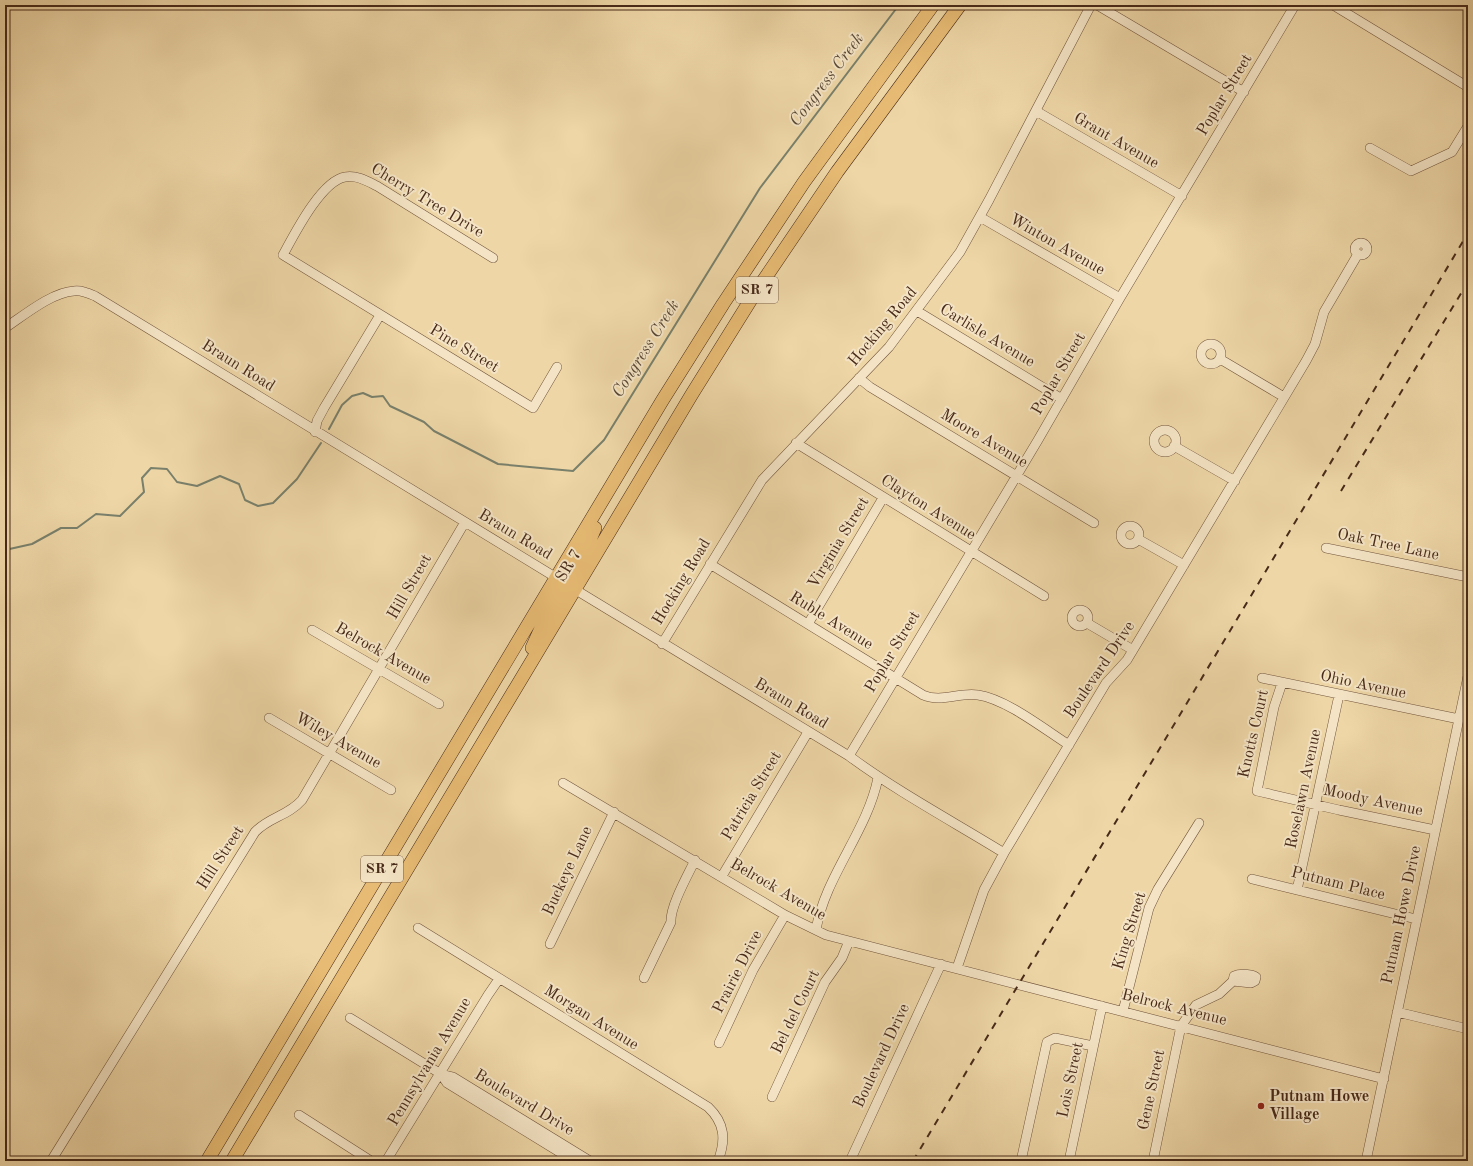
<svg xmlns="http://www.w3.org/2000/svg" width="1473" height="1166" viewBox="0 0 1473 1166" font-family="'Old Standard TT',serif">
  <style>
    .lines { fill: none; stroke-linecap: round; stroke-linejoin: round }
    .stream { stroke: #79806c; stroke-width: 2 }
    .minor-casing { stroke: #72553c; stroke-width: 10 }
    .highway-casing { stroke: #482a19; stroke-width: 14 }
    .minor { stroke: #f4e4c5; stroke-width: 9 }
    .highway { stroke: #e7bb73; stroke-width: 13 }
    .rail { stroke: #482a19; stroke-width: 2; stroke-dasharray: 7 7; stroke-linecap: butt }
    .poi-dot { fill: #8f2418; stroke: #f4e4c5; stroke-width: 1.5 }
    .labels { text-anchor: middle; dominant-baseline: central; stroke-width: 4; stroke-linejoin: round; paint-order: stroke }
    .shield { fill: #f4e4c5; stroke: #7c624d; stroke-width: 1 }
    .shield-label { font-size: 15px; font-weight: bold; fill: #482a19 }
    .street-label { font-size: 16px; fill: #482a19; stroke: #f4e4c5 }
    .poi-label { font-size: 16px; font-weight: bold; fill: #482a19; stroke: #f4e4c5; text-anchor: start }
    .water-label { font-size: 17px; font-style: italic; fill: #584735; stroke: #f4e4c5 }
  </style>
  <rect width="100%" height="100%" fill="#eed6a6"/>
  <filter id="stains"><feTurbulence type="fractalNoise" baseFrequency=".005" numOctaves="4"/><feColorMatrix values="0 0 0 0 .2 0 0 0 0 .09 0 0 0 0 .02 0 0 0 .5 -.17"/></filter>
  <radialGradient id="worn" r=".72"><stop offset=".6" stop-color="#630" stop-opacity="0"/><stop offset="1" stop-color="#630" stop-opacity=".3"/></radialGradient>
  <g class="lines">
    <path class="stream" d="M 329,429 L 342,405 L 352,396 L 363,393 L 372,397 L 383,396 L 390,406 L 424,422 L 434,431 L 498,464 L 573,471 L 604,440 L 760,188 L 899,5
      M 5,550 L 32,544 L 61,528 L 77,528 L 96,514 L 120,516 L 144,492 L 142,478 L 151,468 L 167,469 L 177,482 L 197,486 L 220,476 L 239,484 L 245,500 L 258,506 L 273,503 L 297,479 L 321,443"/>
    <g class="minor-casing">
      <path id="minor" d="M 1097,5 L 1244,92
        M 1333,5 L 1468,87
        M 1036,111 L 1182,196
        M 1370,148 L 1411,171 L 1452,152 L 1468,126
        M 980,217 L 1120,298
        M1355 249a6 6 0 1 1 12 0a6 6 0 1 1-12 0Z
        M 493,258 L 377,186 C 367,181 357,175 345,177 C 321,181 294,235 283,255 L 533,408 L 557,367
        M 917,311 L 1062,399
        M 5,328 C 23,316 52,292 74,291 C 81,290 88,293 95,296 L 560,580
        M1201 354a10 10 0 1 1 20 0a10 10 0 1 1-20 0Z
        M 1220,359 L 1284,397
        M 859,378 L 870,387 L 1094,523
        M1154 441a11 11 0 1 1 22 0a11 11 0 1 1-22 0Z
        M 315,432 L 317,421 L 324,408 L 380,315
        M 796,443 L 1044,596
        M 1174,446 L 1235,481
        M1121 535a9 9 0 1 1 18 0a9 9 0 1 1-18 0Z
        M 1138,539 L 1184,565
        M 1326,548 L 1468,577
        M 710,564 L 923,695 C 941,703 959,692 978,695 C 1006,699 1044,729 1069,745
        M 571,587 L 849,756 C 898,792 952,821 1004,853
        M1072 618a8 8 0 1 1 16 0a8 8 0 1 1-16 0Z
        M 1087,623 L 1133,650
        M 808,624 L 883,498
        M 312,630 L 439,704
        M 662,644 L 762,480 L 889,347 L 960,252 L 989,200 L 1091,5
        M 1262,678 L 1459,719
        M 1282,683 L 1274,707 L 1257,791 L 1339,810 L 1435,830
        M 269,718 L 391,790
        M 849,756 L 1038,440 L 1120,298 L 1295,5
        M 563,783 L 785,915 L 826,935 L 1384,1079
        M 722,876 L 808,732
        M 1252,879 L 1416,919
        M 1297,890 L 1339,695
        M 418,928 L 708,1107 C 725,1123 726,1140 718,1161
        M 816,930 C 825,876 867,832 878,778
        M 550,944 L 614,812
        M 957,968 L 984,890 L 1004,853 L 1106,683 L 1127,660 L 1306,361 L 1315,344 L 1324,312 L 1358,254
        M 644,978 L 671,922 C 670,906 688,875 695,860
        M 1123,1011 L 1149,908 L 1158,889 L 1199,823
        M 1397,1012 L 1468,1029
        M 350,1018 L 441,1074 L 447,1083 L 574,1161
        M 719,1043 L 753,970 L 785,915
        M 441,1074 L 453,1077 L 590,1161
        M 772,1097 L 825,982 L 842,958 L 849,941
        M 299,1115 L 371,1161
        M 51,1161 L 255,832 C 269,817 288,816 302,800 L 465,522
        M 386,1161 L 488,995 L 499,979
        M 850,1161 L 941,964
        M 1021,1161 L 1047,1042 L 1055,1038 L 1093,1046
        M 1069,1161 L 1102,1006
        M 1153,1161 L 1181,1026 L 1196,1005 L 1219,994 L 1233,981 L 1251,983 L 1255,981 L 1256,977 C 1251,974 1240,973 1234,976 L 1233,981
        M 1366,1161 L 1468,676"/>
    </g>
    <g class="highway-casing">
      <path id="highway" d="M 532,648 L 548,613 L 583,556 L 595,528
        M 207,1161 L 662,401 L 723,304 L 804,182 L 933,5
        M 232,1161 L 692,394 L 755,293 L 837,172 L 960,5"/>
    </g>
    <use href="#minor" class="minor"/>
    <use href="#highway" class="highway"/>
    <path class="rail" d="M 1341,491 L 1468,282
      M 913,1161 L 1468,233"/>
  </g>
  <circle class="poi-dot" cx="1261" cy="1106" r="4"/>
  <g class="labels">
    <g class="shield">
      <rect x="736" y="277" width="42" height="26" rx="3"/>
      <rect x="361" y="856" width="42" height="26" rx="3"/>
    </g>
    <g class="shield-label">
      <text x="757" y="290">SR 7</text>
      <text x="382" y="869">SR 7</text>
    </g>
    <g class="street-label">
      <text transform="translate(1225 95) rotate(-59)">Poplar Street</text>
      <text transform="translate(1116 141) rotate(30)">Grant Avenue</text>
      <text transform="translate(427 201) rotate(31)">Cherry Tree Drive</text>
      <text transform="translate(1057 245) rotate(30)">Winton Avenue</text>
      <text transform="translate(883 327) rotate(-50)">Hocking Road</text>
      <text transform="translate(987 336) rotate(31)">Carlisle Avenue</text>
      <text transform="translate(464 349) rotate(31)">Pine Street</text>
      <text transform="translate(238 366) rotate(32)">Braun Road</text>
      <text transform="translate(1059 374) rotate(-60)">Poplar Street</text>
      <text transform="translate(984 439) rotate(31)">Moore Avenue</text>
      <text transform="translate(928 508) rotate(32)">Clayton Avenue</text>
      <text transform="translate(515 535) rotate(31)">Braun Road</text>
      <text transform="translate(839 543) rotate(-59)">Virginia Street</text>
      <text transform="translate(1388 545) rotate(12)">Oak Tree Lane</text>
      <text transform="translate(569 566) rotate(-59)">SR 7</text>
      <text transform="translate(682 582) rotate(-59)">Hocking Road</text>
      <text transform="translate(410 587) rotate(-60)">Hill Street</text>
      <text transform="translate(831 621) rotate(32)">Ruble Avenue</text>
      <text transform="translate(893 652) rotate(-59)">Poplar Street</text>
      <text transform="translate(383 654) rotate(30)">Belrock Avenue</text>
      <text transform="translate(1100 670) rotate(-56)">Boulevard Drive</text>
      <text transform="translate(1363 685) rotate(12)">Ohio Avenue</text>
      <text transform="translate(791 704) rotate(31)">Braun Road</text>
      <text transform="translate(1254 734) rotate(-77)">Knotts Court</text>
      <text transform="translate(338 741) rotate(30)">Wiley Avenue</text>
      <text transform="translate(1304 789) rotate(-78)">Roselawn Avenue</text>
      <text transform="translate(752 796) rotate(-59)">Patricia Street</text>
      <text transform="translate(1373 801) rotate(12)">Moody Avenue</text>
      <text transform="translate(221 858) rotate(-57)">Hill Street</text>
      <text transform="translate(568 871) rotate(-65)">Buckeye Lane</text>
      <text transform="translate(1338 884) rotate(14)">Putnam Place</text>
      <text transform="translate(778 890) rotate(30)">Belrock Avenue</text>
      <text transform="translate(1402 915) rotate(-78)">Putnam Howe Drive</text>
      <text transform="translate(1130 931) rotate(-73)">King Street</text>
      <text transform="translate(738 972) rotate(-63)">Prairie Drive</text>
      <text transform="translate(1174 1008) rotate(14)">Belrock Avenue</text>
      <text transform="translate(796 1012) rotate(-64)">Bel del Court</text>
      <text transform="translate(591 1018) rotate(32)">Morgan Avenue</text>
      <text transform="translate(882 1056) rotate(-65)">Boulevard Drive</text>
      <text transform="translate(430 1062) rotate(-59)">Pennsylvania Avenue</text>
      <text transform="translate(1071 1080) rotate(-78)">Lois Street</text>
      <text transform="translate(1152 1090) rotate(-78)">Gene Street</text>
      <text transform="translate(524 1103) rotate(31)">Boulevard Drive</text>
    </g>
    <g class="poi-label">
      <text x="1269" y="1097">Putnam Howe<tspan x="1269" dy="18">Village</tspan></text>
    </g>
    <g class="water-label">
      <text transform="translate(827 80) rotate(-53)">Congress Creek</text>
      <text transform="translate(646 349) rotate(-58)">Congress Creek</text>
    </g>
  </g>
  <rect width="1473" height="1166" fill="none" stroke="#eed6a6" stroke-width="20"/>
  <rect x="6" y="6" width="1461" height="1154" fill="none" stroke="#482a19" stroke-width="2"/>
  <rect x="10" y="10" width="1453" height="1146" fill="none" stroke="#482a19"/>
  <rect width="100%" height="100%" filter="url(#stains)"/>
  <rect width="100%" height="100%" fill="url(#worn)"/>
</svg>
